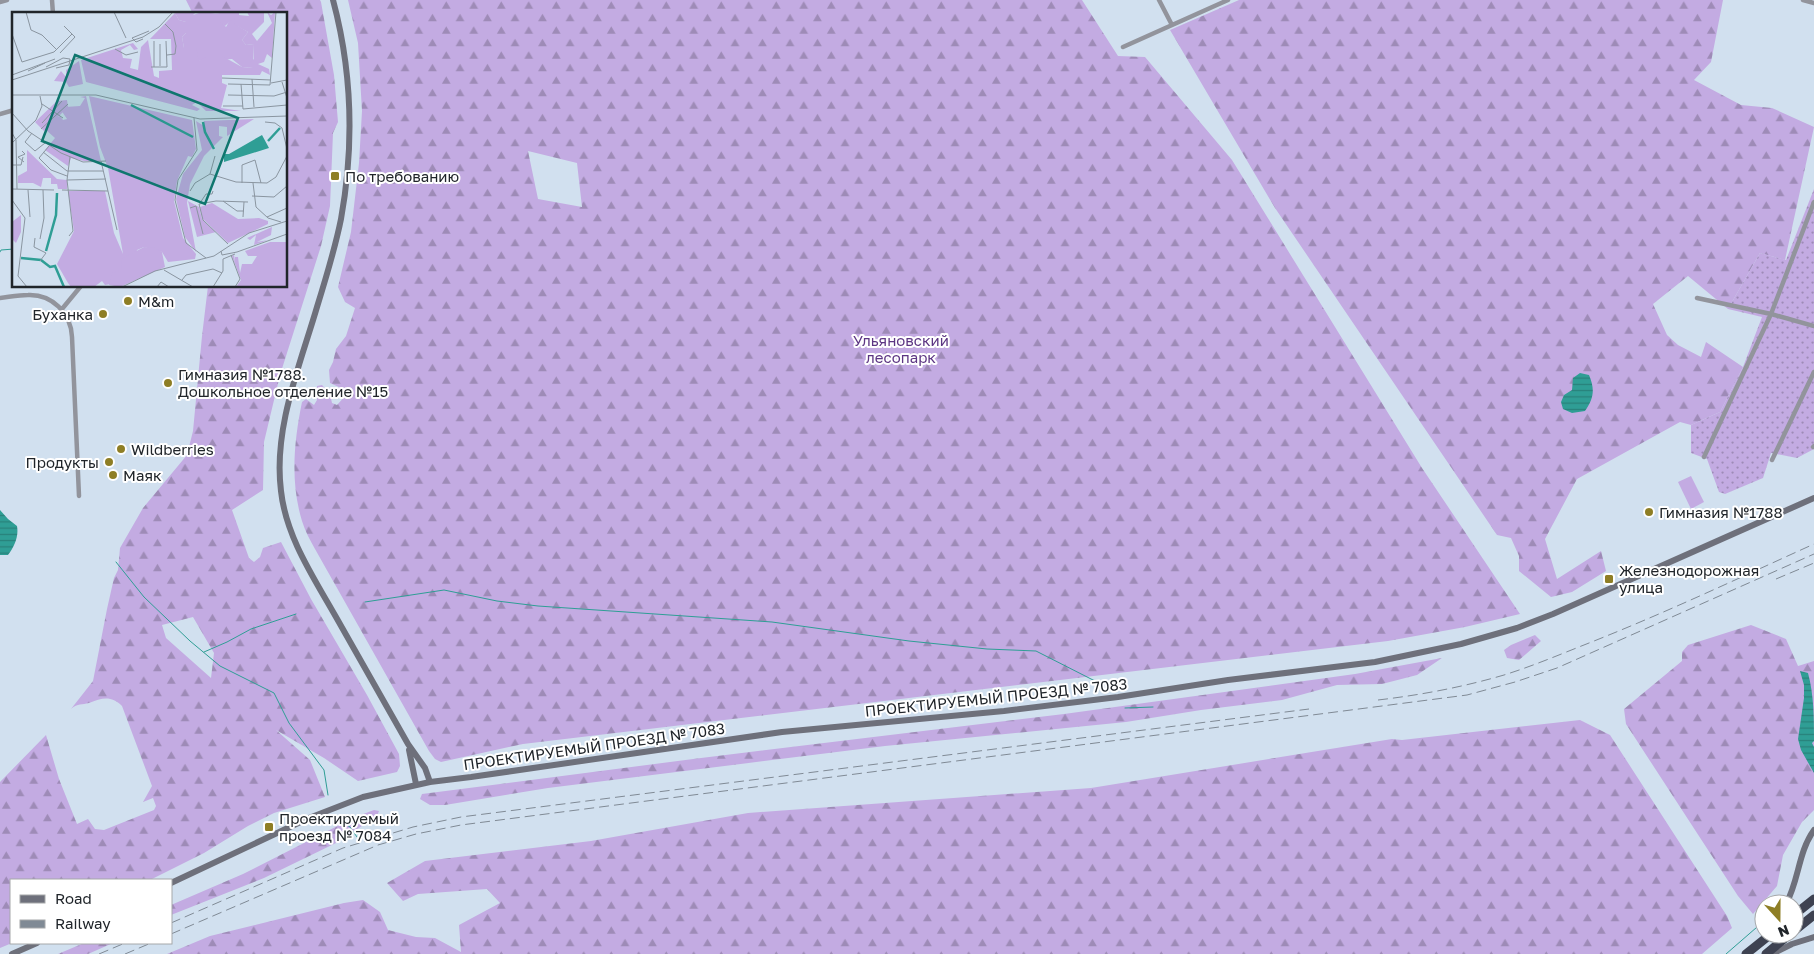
<svg xmlns="http://www.w3.org/2000/svg" width="1814" height="954" viewBox="0 0 1814 954" font-family="'Golos Text',sans-serif">
  <style>
    .green { fill: #c3abe2 }
    .forest { fill: url(#forest-firs); fill-rule: evenodd }
    .garden { fill: url(#garden-dots) }
    .water { fill: url(#water-rules) }
    .lines { fill: none; stroke-linecap: round; stroke-linejoin: round }
    .stream { stroke: #2f9e95; stroke-width: 1 }
    .street { stroke: #92949c; stroke-width: 4.5 }
    .secondary { stroke: #6e707b; stroke-width: 6 }
    .highway { stroke: #3e4251; stroke-width: 9 }
    .rail { stroke: #808a95; stroke-width: 1; stroke-dasharray: 10 5; stroke-linecap: butt }
    .poi-dot { fill: #8e7e25; stroke: #fff; stroke-width: 2 }
    .labels { text-anchor: middle; dominant-baseline: central; stroke-width: 4; stroke-linejoin: round; paint-order: stroke }
    .poi-label { font-size: 15px; fill: #20252a; stroke: #fff; text-anchor: start }
    .park-label { font-size: 15px; fill: #5c3583; stroke: #fff }
    .street-label { font-size: 15px; fill: #20252a; stroke: #fff }
    .inset-river { fill: none; stroke: #2f9e95; stroke-width: 2.5 }
    .inset-road { fill: none; stroke: #8a95a0; stroke-width: 1 }
    .view { fill: #0f766e; fill-opacity: 0.15; stroke: #0f766e; stroke-width: 2.5 }
    .inset-edge { fill: none; stroke: #20252a; stroke-width: 2.5 }
  </style>
  <defs>
    <pattern id="forest-firs" width="22" height="20" patternUnits="userSpaceOnUse" patternTransform="scale(1.25)"><rect width="22" height="20" fill="#c3abe2"/><path d="M5 1l3.5 6h-7zM16 11l3.5 6h-7z" fill="#9e8bb7"/></pattern>
    <pattern id="garden-dots" width="8" height="8" patternUnits="userSpaceOnUse" patternTransform="scale(1.25)"><rect width="8" height="8" fill="#c3abe2"/><path d="M2 2h.1M6 6h.1" fill="none" stroke="#9e8bb7" stroke-width="1.8" stroke-linecap="round"/></pattern>
    <pattern id="water-rules" width="6" height="5" patternUnits="userSpaceOnUse" patternTransform="scale(1.25)"><rect width="6" height="5" fill="#2f9e95"/><path d="M0 2.5h6" fill="none" stroke="#28817a"/></pattern>
  </defs>
  <rect width="100%" height="100%" fill="#d1e0ef"/>
  <path class="green" d="M 1691,476 L 1704,502 L 1691,509 L 1678,482 Z"/>
  <path class="forest" d="M 186,0 L 320,0 L 321,2 L 334,75 L 338,122 L 333,133 L 330,206 L 321,246 L 280,375 L 264,442 L 263,490 L 232,510 L 249,558 L 254,562 L 260,557 L 263,548 L 281,542 L 311,599 L 367,695 L 399,754 L 400,766 L 397,772 L 358,781 L 324,758 L 276,730 L 310,760 L 325,797 L 274,813 L 248,826 L 204,853 L 150,880 L 11,880 L 12,943 L 0,948 L 0,782 L 46,735 L 59,779 L 77,824 L 88,819 L 95,829 L 104,830 L 154,810 L 156,806 L 153,798 L 143,802 L 152,786 L 122,706 C 111,695 102,698 89,703 C 82,705 78,703 71,709 L 93,681 L 107,609 L 114,578 L 118,570 L 120,548 L 143,508 L 187,455 L 193,431 L 202,336 L 208,286 L 286,286 L 286,14 L 193,14 ZM 193,617 L 214,653 L 211,678 L 166,638 L 162,625 Z
    M 348,0 L 1082,0 L 1118,56 L 1145,57 L 1232,160 L 1422,468 L 1520,614 L 1465,627 L 1388,641 L 523,744 L 441,762 L 435,759 L 429,751 L 315,549 C 310,540 305,531 302,521 C 290,482 294,441 302,402 L 306,399 L 314,405 L 317,400 L 317,386 L 322,385 L 330,394 L 332,403 L 337,405 L 347,394 L 341,388 L 330,383 L 329,370 L 333,362 L 336,349 L 346,336 L 355,308 L 345,302 L 338,287 L 351,232 L 359,163 L 362,111 L 358,43 ZM 528,151 L 577,163 L 582,207 L 538,199 Z
    M 1239,0 L 1723,0 L 1711,62 L 1694,80 L 1741,105 L 1772,108 L 1814,127 L 1785,260 L 1760,253 L 1728,309 L 1688,276 L 1653,304 L 1667,335 L 1678,345 L 1701,357 L 1706,342 L 1743,367 L 1720,412 L 1691,425 L 1680,422 L 1577,479 L 1545,539 L 1557,579 L 1601,551 L 1606,571 L 1572,592 L 1551,597 L 1519,571 L 1519,556 L 1511,538 L 1497,535 L 1275,208 L 1170,30 Z
    M 1751,625 L 1786,639 L 1798,666 L 1814,661 L 1814,810 L 1802,822 L 1783,855 L 1777,886 L 1753,914 L 1738,896 L 1626,724 L 1624,709 L 1682,661 L 1682,652 L 1688,645 Z
    M 1535,635 L 1541,641 L 1519,660 L 1507,658 L 1504,650 L 1511,645 Z
    M 1442,658 L 1417,675 L 1382,684 L 1337,685 L 1282,700 L 1201,710 L 1126,722 L 885,746 L 548,788 L 445,805 L 430,805 L 420,799 L 422,794 L 701,758 L 1064,714 L 1355,674 Z
    M 1580,720 L 1610,735 L 1727,916 L 1732,928 L 1702,954 L 167,954 L 210,936 L 344,903 L 363,900 L 380,912 L 388,930 L 416,937 L 435,938 L 461,952 L 459,925 L 500,903 L 487,889 L 418,894 L 403,901 L 387,883 L 425,861 L 591,841 L 748,813 L 1091,788 L 1392,739 L 1402,740 Z
    M 374,810 L 379,811 L 377,816 L 336,843 L 264,878 L 171,915 L 171,905 L 243,874 L 355,817 Z
    M 84,943 L 113,943 L 88,954 L 58,954 Z"/>
  <path class="garden" d="M 1814,189 L 1814,449 L 1797,458 L 1771,453 L 1763,478 L 1725,494 L 1719,492 L 1707,459 L 1691,453 L 1691,425 L 1720,412 L 1743,367 L 1762,317 L 1728,309 L 1760,253 L 1786,260 Z"/>
  <path class="water" d="M 1580,373 L 1589,375 C 1595,389 1594,398 1585,411 L 1572,413 L 1563,409 L 1561,402 L 1564,395 L 1572,390 L 1573,378 Z
    M 0,510 L 8,519 L 17,526 C 19,537 14,547 8,555 L 0,555 Z
    M 1800,671 L 1808,673 C 1814,695 1814,719 1814,741 L 1812,743 L 1814,747 L 1814,773 L 1801,750 L 1798,739 L 1804,698 L 1804,685 Z"/>
  <g class="lines">
    <path class="stream" d="M 0,252 L 1,250 L 14,249
      M 116,562 L 144,597 L 190,641 L 220,666 L 274,693 L 289,723 L 324,770 L 328,795
      M 365,602 L 444,590 L 497,601 L 538,606 L 772,622 L 909,641 L 987,649 L 1036,651 L 1095,681
      M 204,652 L 227,642 L 251,629 L 296,614
      M 1125,708 L 1153,707
      M 339,820 L 350,827 L 357,837
      M 1774,904 L 1776,901
      M 1726,954 L 1764,921"/>
    <path class="street" d="M 52,0 L 53,14
      M 1159,0 L 1172,25
      M 1803,0 L 1814,3
      M 0,2 L 7,0
      M 1123,47 L 1228,0
      M 0,114 L 14,110
      M 0,298 C 9,297 19,295 28,295 C 52,294 71,313 72,337 L 79,496
      M 1697,298 L 1771,314 L 1814,326
      M 62,309 L 81,286
      M 1813,447 L 1814,446
      M 1704,457 L 1771,314 L 1814,202
      M 1772,460 L 1814,372"/>
    <path class="secondary" d="M 333,0 C 352,71 354,147 341,219 C 335,249 326,278 317,307 C 300,365 273,429 281,491 C 286,537 314,578 336,617 C 360,659 384,701 408,744 L 425,768 L 430,782
      M 409,750 L 416,784
      M 171,883 L 309,818 L 363,797 L 430,782 L 471,777 L 782,732 L 1004,711 L 1118,697 L 1228,680 L 1375,662 L 1461,644 L 1517,628 L 1553,614 L 1814,498
      M 1786,904 C 1799,881 1798,852 1814,830
      M 12,954 L 37,943
      M 1772,954 L 1792,944 L 1814,937"/>
    <path class="highway" d="M 1794,915 L 1814,899
      M 1794,931 L 1814,915
      M 1746,954 L 1771,934
      M 1766,954 L 1790,934"/>
    <path class="rail" d="M 1776,579 L 1814,563
      M 1378,700 C 1421,695 1463,687 1504,675 C 1533,666 1561,654 1589,643 C 1665,613 1739,578 1814,544
      M 171,923 L 343,848 L 413,827 L 461,817 L 1309,709
      M 171,934 L 378,845 L 416,834 L 461,825 L 1467,695 L 1515,682 L 1557,668 L 1814,554
      M 99,954 L 125,943
      M 125,954 L 151,943"/>
  </g>
  <g class="poi-dot">
    <rect x="330" y="171" width="10" height="10" rx="2.5"/>
    <circle cx="128" cy="301" r="5"/>
    <circle cx="103" cy="314" r="5"/>
    <circle cx="168" cy="383" r="5"/>
    <circle cx="121" cy="449" r="5"/>
    <circle cx="109" cy="462" r="5"/>
    <circle cx="113" cy="475" r="5"/>
    <circle cx="1649" cy="512" r="5"/>
    <rect x="1604" y="574" width="10" height="10" rx="2.5"/>
    <rect x="264" y="822" width="10" height="10" rx="2.5"/>
  </g>
  <g class="labels">
    <g class="poi-label">
      <text x="345" y="176">По требованию</text>
      <text x="138" y="301">M&amp;m</text>
      <text x="93" y="314" text-anchor="end">Буханка</text>
      <text x="178" y="374">Гимназия №1788.<tspan x="178" dy="17">Дошкольное отделение №15</tspan></text>
      <text x="131" y="449">Wildberries</text>
      <text x="99" y="462" text-anchor="end">Продукты</text>
      <text x="123" y="475">Маяк</text>
      <text x="1659" y="512">Гимназия №1788</text>
      <text x="1619" y="570">Железнодорожная<tspan x="1619" dy="17">улица</tspan></text>
      <text x="279" y="818">Проектируемый<tspan x="279" dy="17">проезд № 7084</tspan></text>
    </g>
    <g class="park-label">
      <text x="901" y="340">Ульяновский<tspan x="901" dy="17">лесопарк</tspan></text>
    </g>
    <g class="street-label">
      <text transform="translate(996 697) rotate(-6)">ПРОЕКТИРУЕМЫЙ ПРОЕЗД № 7083</text>
      <text transform="translate(594 746) rotate(-8)">ПРОЕКТИРУЕМЫЙ ПРОЕЗД № 7083</text>
    </g>
  </g>
  <g transform="translate(12 12)">
    <rect width="275" height="275" fill="#d1e0ef"/>
    <path d="M 184,0 L 181,3 L 190,0 L 208,2 L 208,8 L 214,15 L 219,6 L 223,6 L 226,14 L 236,20 L 230,28 L 234,33 L 242,32 L 241,56 L 230,55 L 220,47 L 186,49 L 172,36 L 170,25 L 174,21 L 174,10 L 167,8 L 163,1 Z" fill="#c3abe2"/>
    <path d="M 227,0 L 227,3 L 237,4 L 235,0 L 252,1 L 252,10 L 240,22 L 245,29 L 260,11 L 255,0 L 259,3 L 263,0 L 260,46 L 255,42 L 252,50 L 246,52 L 257,57 L 258,63 L 250,59 L 248,63 L 210,63 L 210,71 L 215,73 L 209,96 L 229,99 L 194,99 L 185,90 L 180,93 L 188,97 L 185,99 L 74,70 L 69,48 L 121,31 L 126,37 L 122,38 L 118,33 L 109,38 L 111,46 L 120,47 L 118,56 L 126,58 L 129,35 L 136,28 L 142,64 L 147,66 L 147,59 L 160,58 L 159,27 L 138,27 L 163,1 L 167,8 L 174,10 L 174,21 L 170,25 L 172,36 L 184,36 L 187,49 L 195,44 L 210,44 L 230,55 L 241,56 L 238,50 L 242,47 L 242,32 L 234,33 L 230,28 L 236,20 L 223,13 L 222,6 L 213,14 L 208,10 L 208,2 L 203,1 ZM 67,49 L 71,72 L 57,75 L 54,70 L 42,69 L 49,59 L 54,65 L 54,58 ZM 74,84 L 89,149 L 72,149 L 59,146 L 56,154 L 33,138 L 43,126 L 34,118 L 41,107 L 48,104 L 51,108 L 55,107 L 49,98 L 53,95 L 68,94 L 73,86 L 68,85 ZM 77,84 L 180,108 L 184,137 L 180,145 L 176,144 L 165,169 L 162,189 L 171,226 L 184,242 L 183,247 L 156,250 L 150,240 L 132,235 L 125,238 L 124,243 L 99,272 L 93,273 L 90,269 L 82,275 L 59,275 L 56,271 L 45,252 L 62,219 L 56,179 L 93,179 L 102,221 L 111,242 L 96,156 L 88,135 ZM 242,107 L 215,124 L 215,115 L 207,114 L 207,124 L 211,125 L 192,144 L 178,172 L 175,191 L 184,240 L 173,225 L 164,187 L 171,162 L 190,138 L 184,109 L 192,114 L 192,109 ZM 15,138 L 45,167 L 55,168 L 55,177 L 46,177 L 45,172 L 39,172 L 39,166 L 31,166 L 29,175 L 21,171 L 6,171 L 6,164 L 15,159 ZM 200,191 L 226,207 L 247,206 L 256,209 L 256,212 L 216,231 L 190,206 L 188,195 ZM 9,203 L 9,220 L 4,231 L 0,227 L 0,210 ZM 260,215 L 259,223 L 245,230 L 256,228 L 242,233 L 244,223 L 238,228 L 235,226 ZM 258,230 L 275,230 L 275,275 L 224,275 L 229,268 L 220,244 L 222,243 L 223,250 L 223,245 L 226,245 L 228,261 L 230,252 L 240,252 L 245,244 L 236,244 L 233,239 Z" fill="#c3abe2"/>
    <path d="M 132,235 L 143,236 L 150,240 L 153,255 L 108,275 L 97,273 L 100,261 L 110,258 L 109,247 Z" fill="#c3abe2"/>
    <path d="M 55,88 L 56,95 L 32,119 L 23,110 L 45,89 ZM 176,189 L 187,195 L 190,207 L 204,220 L 185,225 Z" fill="#c3abe2"/>
    <path d="M 250,123 L 257,136 L 212,150 L 212,142 L 217,142 Z" fill="#2f9e95"/>
    <path class="inset-river" d="M 119,93 L 181,125M 191,110 L 193,120 L 202,137M 256,129 L 268,116M 34,239 L 44,203 L 45,181M 9,246 L 29,248 L 38,255 L 43,254 L 52,275"/>
    <path class="inset-road" d="M 14,0 L 19,18 L 30,23 L 44,37M 102,0 L 114,26M 153,12 L 161,20 L 164,34 L 163,42 L 155,43M 0,22 L 10,50 L 42,40 L 60,22M 131,27 L 124,30 L 120,26 L 137,19M 142,29 L 142,55M 148,32 L 148,54M 103,37 L 114,43 L 126,40M 48,41 L 63,25 L 52,14M 34,55 L 51,46 L 58,47 L 57,53 L 44,56M 139,55 L 155,55 L 154,29M 16,59 L 33,51M 0,63 L 43,47M 210,66 L 259,68M 240,67 L 242,95M 0,68 L 131,25 L 147,15 L 161,0M 270,70 L 275,86M 259,71 L 275,68M 216,72 L 258,73 L 264,0M 229,72 L 231,97 L 275,93M 0,83 L 84,83 L 188,107 L 275,104M 216,83 L 262,84 L 275,80M 30,92 L 51,106M 211,94 L 231,94M 0,101 L 16,119 L 49,141 L 71,150 L 94,149M 182,106 L 185,138 L 166,168 L 163,188 L 174,231 L 194,246M 253,110 L 263,111 L 270,116 L 275,137M 30,111 L 50,89M 29,117 L 56,92M 0,121 L 4,128 L 5,177M 20,121 L 13,130 L 23,139 L 33,131M 0,131 L 24,108 L 30,94 L 28,84M 37,134 L 27,146 L 39,158 L 55,164M 10,139 L 13,142 L 6,145 L 12,150M 31,140 L 55,159M 89,149 L 105,218M 0,153 L 9,153 L 11,145M 55,159 L 91,159M 198,162 L 224,170 L 255,171 L 264,165 L 275,144M 198,162 L 203,144M 55,168 L 94,167M 230,171 L 230,153 L 243,148 L 249,171M 241,171 L 244,195 L 256,206 L 269,210M 0,177 L 42,178M 16,178 L 18,205M 50,178 L 96,179M 178,179 L 183,171 L 198,162M 240,184 L 262,185 L 275,174M 0,188 L 13,206 L 6,264 L 15,275M 211,189 L 225,199 L 232,199M 188,191 L 194,182 L 200,182 L 201,179M 178,196 L 184,194 L 191,222M 231,205 L 232,190M 255,205 L 275,196M 57,224 L 61,219 L 55,168 L 58,145M 23,226 L 22,235 L 34,241 L 28,249M 28,227 L 32,206 L 31,178M 216,232 L 191,208 L 187,192 L 204,189 L 236,190M 209,239 L 210,243 L 225,240 L 275,222M 219,243 L 228,267 L 223,275M 152,258 L 181,275M 170,268 L 174,263 L 201,257 L 210,261M 110,275 L 143,259 L 202,244 L 237,221 L 275,209M 145,275 L 149,270 L 157,275M 201,275 L 211,259 L 211,247 L 223,242"/>
    <path class="view" d="M 63,43 L 226,106 L 193,192 L 30,129 Z"/>
    <rect width="275" height="275" class="inset-edge"/>
  </g>
  <rect x="10" y="879" width="162" height="65" fill="#ffffff" stroke="#a6a8aa"/>
  <rect x="20" y="895" width="25" height="8" fill="#6e707b" stroke="#a6a8aa"/>
  <text x="55" y="904" font-size="15" fill="#20252a">Road</text>
  <rect x="20" y="920" width="25" height="8" fill="#808a95" stroke="#a6a8aa"/>
  <text x="55" y="929" font-size="15" fill="#20252a">Railway</text>
  <g transform="translate(1779 919) rotate(159)"><circle r="24" fill="#ffffff" stroke="#a6a8aa"/>
  <path d="M0-4L9 19L0 12L-9 19Z" fill="#8e7e25"/>
  <text y="-8" font-size="14" font-weight="bold" text-anchor="middle" fill="#20252a">N</text>
  </g>
</svg>
